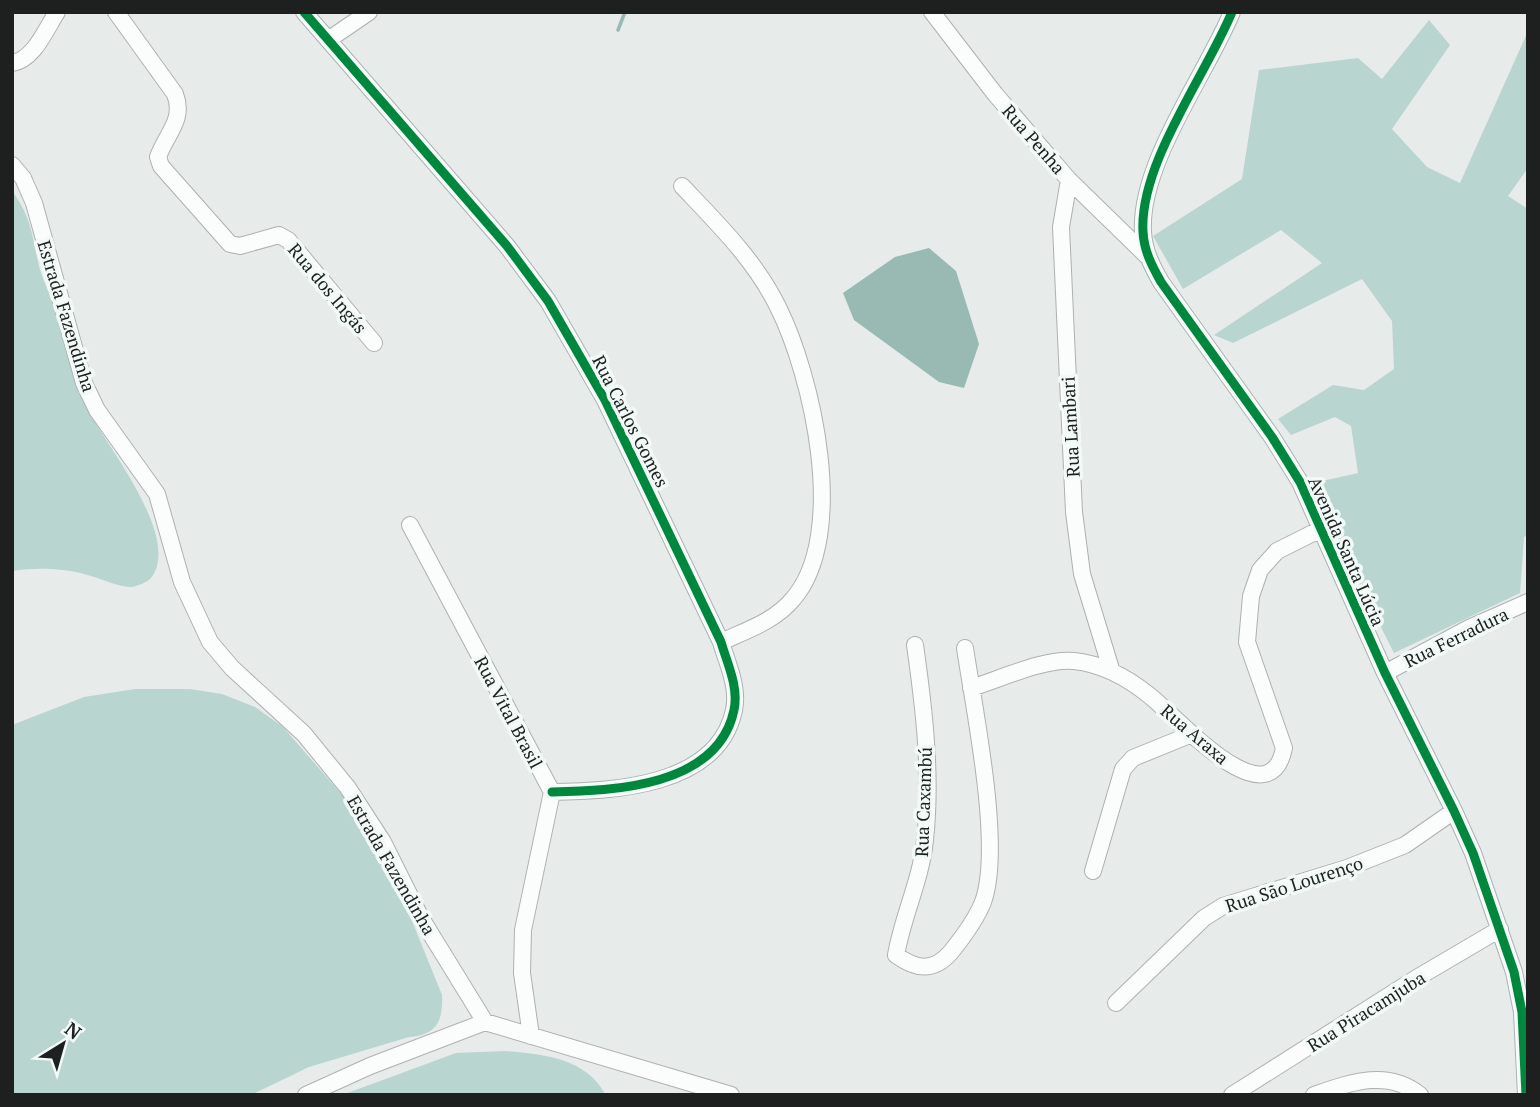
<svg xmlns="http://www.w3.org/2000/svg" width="1540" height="1107" viewBox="0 0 1540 1107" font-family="'PT Serif',serif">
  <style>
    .forest { fill: #b9d5cf }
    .water { fill: #98bab3 }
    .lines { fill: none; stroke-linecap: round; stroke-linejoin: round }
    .stream { stroke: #98bab3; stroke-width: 3.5 }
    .minor-casing { stroke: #aeb1b0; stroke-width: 18 }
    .minor { stroke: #fbfcfc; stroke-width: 16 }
    .cycleway-casing { stroke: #f2faf8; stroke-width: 13 }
    .cycleway { stroke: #00873e; stroke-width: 9 }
    .labels { text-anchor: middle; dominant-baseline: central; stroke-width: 7; stroke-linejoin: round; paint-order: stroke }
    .street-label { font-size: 18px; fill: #1d201f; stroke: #f2faf8 }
  </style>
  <rect width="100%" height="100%" fill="#e7ebea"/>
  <path class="forest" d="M 1429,20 L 1450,45 L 1392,129 L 1427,167 L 1460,183 L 1528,31 L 1528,168 L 1508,196 L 1528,209 L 1528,535 L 1524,537 L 1520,593 L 1394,653 L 1309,484 L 1358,473 L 1351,426 L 1335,417 L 1291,435 L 1278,419 L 1333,385 L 1364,390 L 1394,369 L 1392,321 L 1362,279 L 1233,343 L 1214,335 L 1322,263 L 1281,230 L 1183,289 L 1153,236 L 1242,179 L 1259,70 L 1358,58 L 1382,79 Z
    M 12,191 C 33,219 32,239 40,270 C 45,286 53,299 58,314 C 69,344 72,377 86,406 C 103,442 183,537 151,578 C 148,582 137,586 132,587 C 118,587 105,580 91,576 C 67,568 37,567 12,571 Z
    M 135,689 L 190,689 L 222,694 L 255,707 L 283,727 L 357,812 L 384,852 L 442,995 C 443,1021 437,1035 409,1037 L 309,1067 L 251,1095 L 12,1095 L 12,725 L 84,697 Z
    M 505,1051 C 542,1054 586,1058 605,1094 L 342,1095 L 456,1053 Z"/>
  <path class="water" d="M 929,248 L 956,271 L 979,344 L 964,388 L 939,382 L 854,320 L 843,293 L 895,257 Z"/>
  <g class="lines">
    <path class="stream" d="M 618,30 L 625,12"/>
    <g class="minor-casing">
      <path id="minor" d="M 116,12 L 175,94 C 185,120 166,134 158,157 L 161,166 L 230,244 L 240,246 L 279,235 L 288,240 L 374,343
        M 304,12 L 507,246 L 548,301 L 605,400 L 721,642 C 727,663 739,687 734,710 C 718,787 613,791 552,792
        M 932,12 L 995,94 L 1069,180 L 1147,256
        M 1232,12 C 1206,75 1139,164 1143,232 C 1144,251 1152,266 1161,282 L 1272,437 L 1300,482 L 1385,673 L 1454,811 L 1473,853 L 1514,972 L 1522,1012 L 1526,1095
        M 328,40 L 369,12
        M 12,63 C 34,60 46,29 57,12
        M 12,165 L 23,178 L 34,203 L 84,383 L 97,410 L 157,494 L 182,582 L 210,642 L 232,668 L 304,734 L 348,788 L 383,842 L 421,918 L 485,1022
        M 1069,180 L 1061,227 L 1074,512 L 1082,574 L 1111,669
        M 682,186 C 717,223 755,260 778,307 C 812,375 849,534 793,599 C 775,621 747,630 721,642
        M 410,525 L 552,792 L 523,930 L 522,973 L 531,1036
        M 915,645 C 924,708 932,776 925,840 C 921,880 903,915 896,955 C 915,969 933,973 951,952 C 963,937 976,920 983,902 C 1003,847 974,709 965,648
        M 1385,673 L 1469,628 L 1528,602
        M 971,688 C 1000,679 1045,658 1074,661 C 1103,664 1128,678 1150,696 C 1174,714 1269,824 1284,748 L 1247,642 L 1251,596 L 1260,570 L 1277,551 L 1319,530
        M 1093,871 L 1123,769 L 1133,758 L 1192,734
        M 1116,1003 L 1204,918 L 1223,906 L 1347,868 L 1405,845 L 1454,811
        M 485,1022 L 731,1095
        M 306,1095 L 370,1066 L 485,1022
        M 1232,1095 L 1415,979 L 1500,929
        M 1314,1095 C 1349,1083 1387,1068 1420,1095"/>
    </g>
    <use href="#minor" class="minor"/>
    <g class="cycleway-casing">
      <path id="cycleway" d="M 304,12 L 507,246 L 548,301 L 605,400 L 721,642 C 727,663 739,687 734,710 C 718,787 613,791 552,792
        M 1232,12 C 1206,75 1139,164 1143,232 C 1144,251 1152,266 1161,282 L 1272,437 L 1300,482 L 1385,673 L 1454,811 L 1473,853 L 1514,972 L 1522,1012 L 1526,1095"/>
    </g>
    <use href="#cycleway" class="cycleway"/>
  </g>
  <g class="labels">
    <g class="street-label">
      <text transform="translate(1034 139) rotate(49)">Rua Penha</text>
      <text transform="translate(328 288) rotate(50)">Rua dos Ingás</text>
      <text transform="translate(67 316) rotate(73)">Estrada Fazendinha</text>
      <text transform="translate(631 421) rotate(63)">Rua Carlos Gomes</text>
      <text transform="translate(1070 427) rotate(-93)">Rua Lambari</text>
      <text transform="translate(1347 551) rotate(66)">Avenida Santa Lúcia</text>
      <text transform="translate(1456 637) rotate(-26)">Rua Ferradura</text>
      <text transform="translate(509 712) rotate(62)">Rua Vital Brasil</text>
      <text transform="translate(1195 734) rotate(40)">Rua Araxa</text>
      <text transform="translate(923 802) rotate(-88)">Rua Caxambú</text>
      <text transform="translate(392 865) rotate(60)">Estrada Fazendinha</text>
      <text transform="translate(1294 884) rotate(-18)">Rua São Lourenço</text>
      <text transform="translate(1366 1011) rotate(-32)">Rua Piracamjuba</text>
    </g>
  </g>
  <rect width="1540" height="1107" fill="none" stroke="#1d201f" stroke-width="28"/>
  <g transform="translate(63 1044) rotate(37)" stroke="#f2faf8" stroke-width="5" paint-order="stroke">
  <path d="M0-5L12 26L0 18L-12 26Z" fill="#1d201f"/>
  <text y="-10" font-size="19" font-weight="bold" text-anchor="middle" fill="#1d201f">N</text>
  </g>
</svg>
